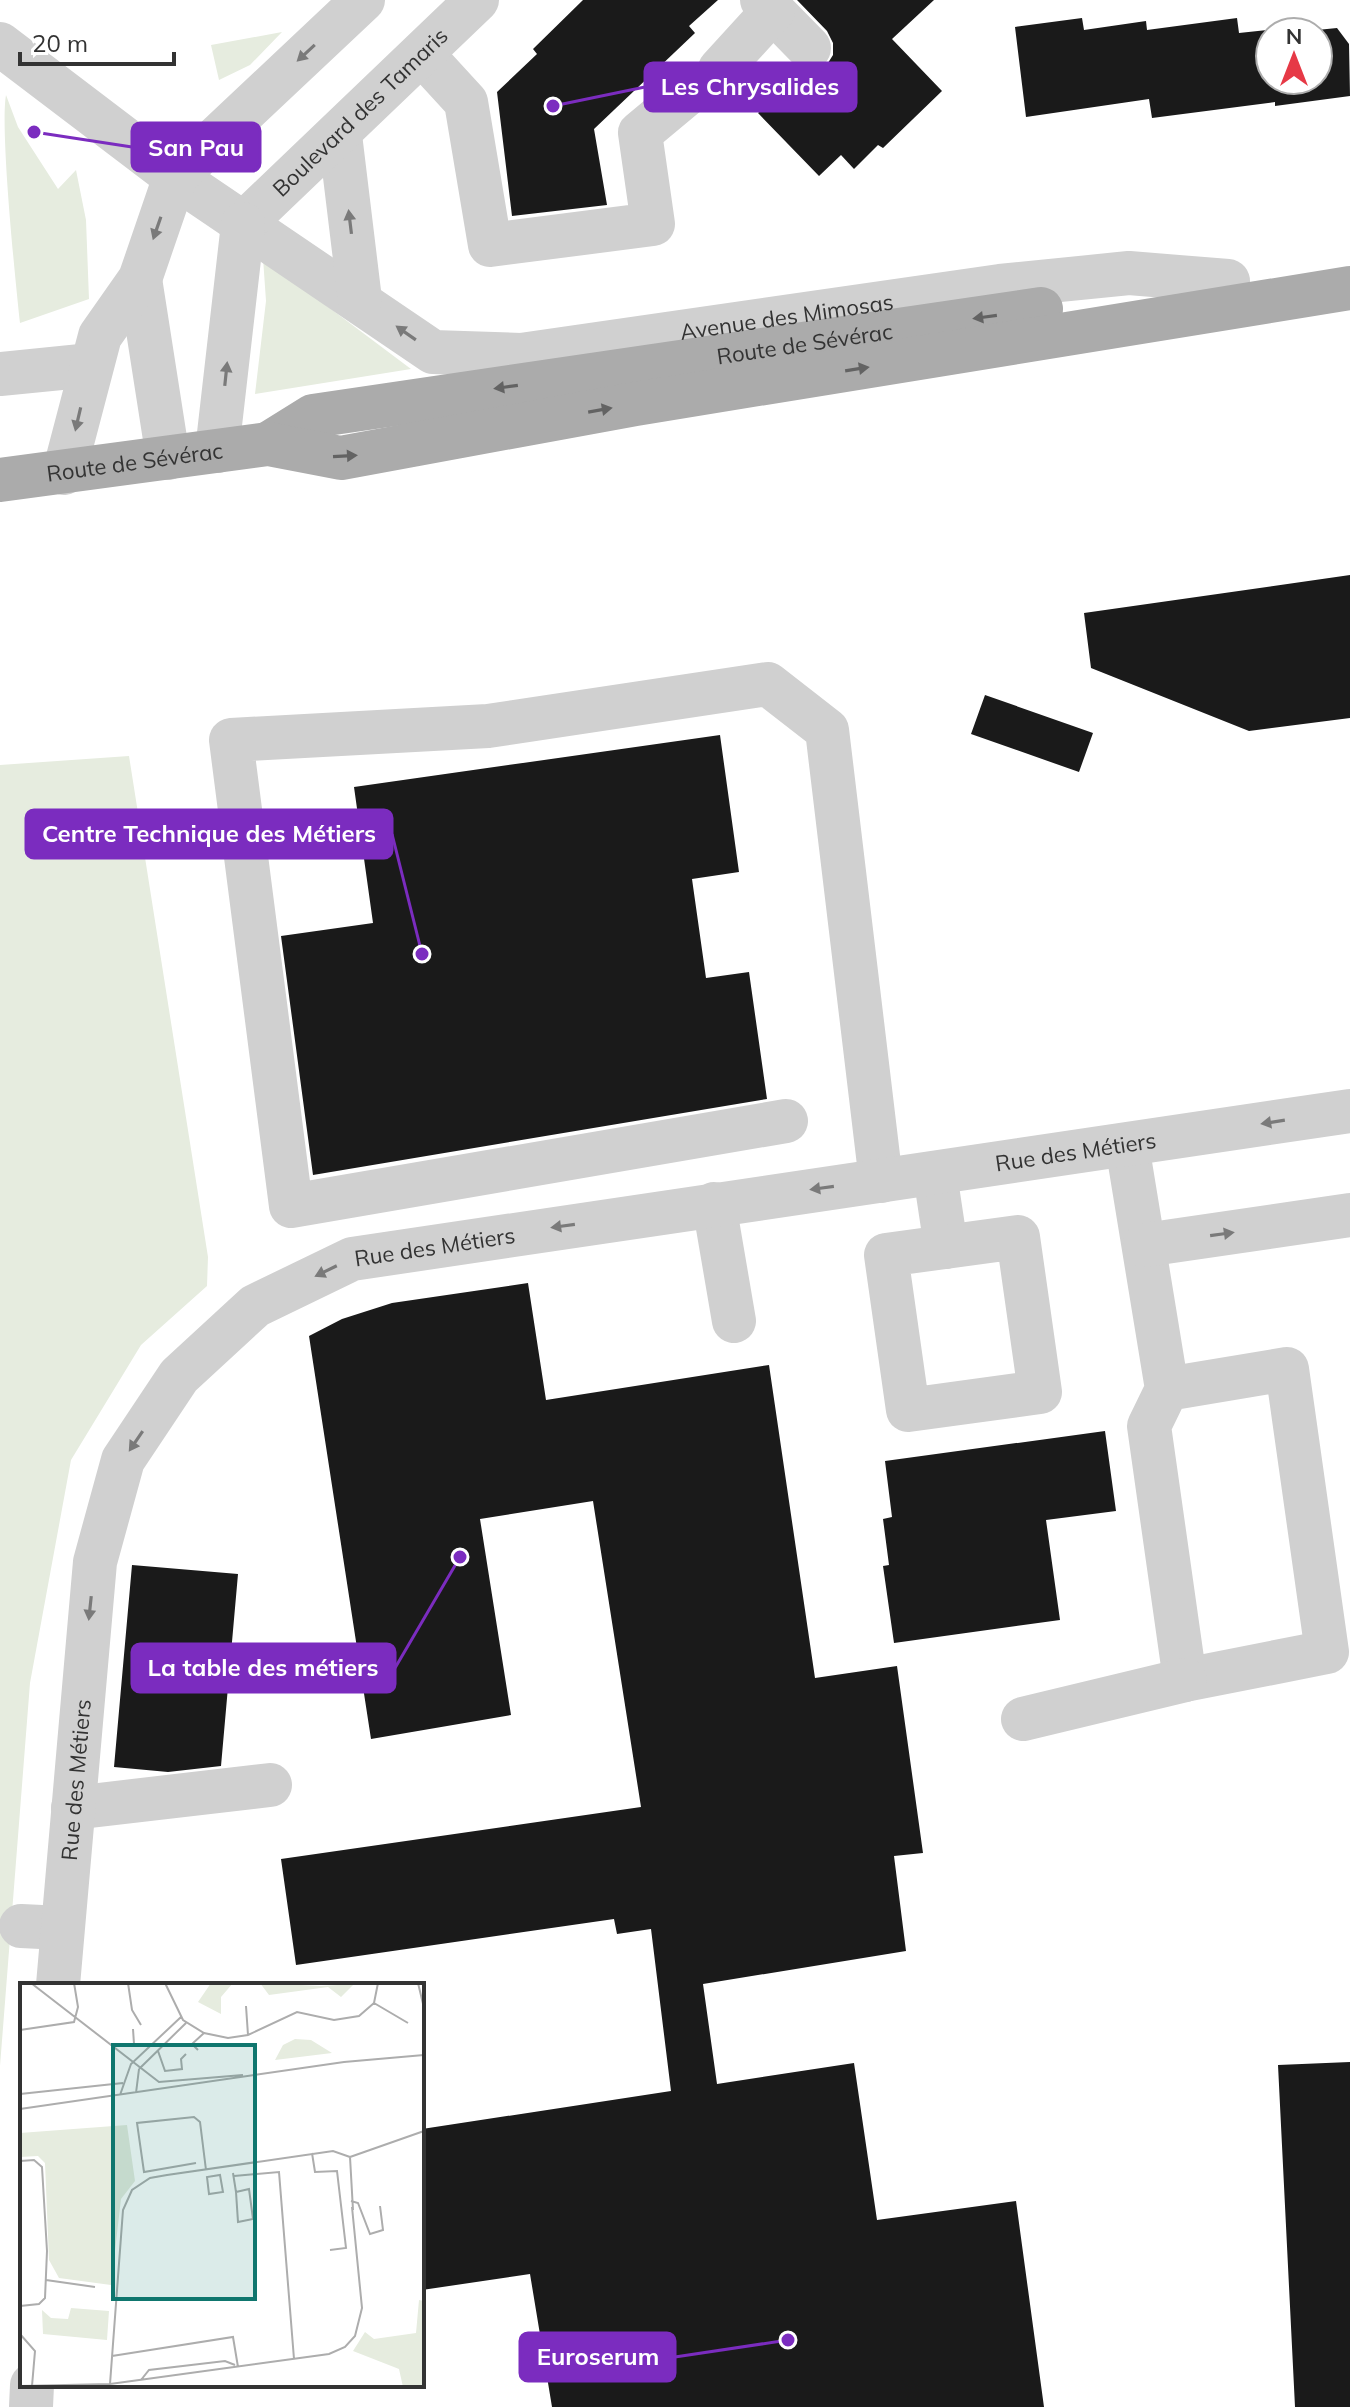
<svg xmlns="http://www.w3.org/2000/svg" width="1350" height="2407" viewBox="0 0 1350 2407" font-family="Mulish,sans-serif">
  <style>
    .green { fill: #e6ecdf }
    .building { fill: #1a1a1a; fill-rule: evenodd }
    .lines { fill: none; stroke-linecap: round; stroke-linejoin: round }
    .minor { stroke: #d0d0d0; stroke-width: 44 }
    .major { stroke: #ababab; stroke-width: 44 }
    .oneway { fill: #7a7a7a }
    .oneway2 { fill: #636363 }
    .labels { text-anchor: middle; dominant-baseline: central; stroke-width: 8; stroke-linejoin: round; paint-order: stroke }
    .street-label { font-size: 22px; fill: #333; stroke: #fff }
    .inset-road { fill: none; stroke: #adadad; stroke-width: 2 }
    .view { fill: #0f766e; fill-opacity: 0.15; stroke: #0f766e; stroke-width: 4 }
    .inset-edge { fill: none; stroke: #333; stroke-width: 4 }
    .leader { fill: none; stroke: #7b2cbf; stroke-width: 3 }
    .callout-dot { fill: #7b2cbf; stroke: #fff; stroke-width: 3 }
    .callout { fill: #7b2cbf; stroke: #7b2cbf; stroke-width: 3 }
    .callout-label { font-size: 24px; text-anchor: middle; font-weight: bold; fill: #fff }
  </style>
  <rect width="100%" height="100%" fill="#fff"/>
  <path class="green" d="M 282,32 L 250,65 L 219,80 L 211,45 Z
    M 6,95 L 18,127 L 58,189 L 76,170 L 86,220 L 89,299 L 20,323 C 15,277 0,130 6,95 Z
    M 263,258 L 411,369 L 255,394 L 266,301 Z
    M 129,756 L 208,1257 L 207,1286 L 141,1345 L 71,1460 L 30,1683 L 0,2066 L 0,765 Z"/>
  <path class="building" d="M 583,0 L 718,0 L 689,26 L 695,33 L 594,129 L 607,205 L 512,216 L 497,92 L 537,54 L 533,49 Z
    M 797,0 L 934,0 L 892,39 L 942,91 L 883,148 L 878,145 L 854,169 L 841,155 L 819,176 L 758,113 L 801,71 L 816,72 L 826,66 L 833,55 L 833,43 L 827,31 Z
    M 1082,18 L 1084,30 L 1146,21 L 1147,30 L 1237,18 L 1239,33 L 1306,26 L 1307,31 L 1337,28 L 1349,44 L 1350,96 L 1275,106 L 1275,102 L 1152,118 L 1149,99 L 1026,117 L 1015,27 ZM 1270,32 L 1318,32 L 1318,80 L 1270,80 Z
    M 1350,575 L 1350,718 L 1249,731 L 1091,668 L 1084,613 Z
    M 985,695 L 1093,733 L 1079,772 L 971,734 Z
    M 720,735 L 739,872 L 692,879 L 706,978 L 749,972 L 767,1099 L 313,1175 L 281,936 L 373,923 L 354,787 Z
    M 528,1283 L 546,1400 L 769,1365 L 815,1678 L 897,1666 L 923,1853 L 894,1856 L 906,1951 L 703,1984 L 717,2084 L 854,2063 L 877,2220 L 1016,2201 L 1044,2407 L 552,2407 L 530,2274 L 422,2290 L 422,2129 L 671,2091 L 651,1929 L 617,1934 L 614,1919 L 296,1965 L 281,1859 L 641,1807 L 593,1501 L 480,1519 L 511,1715 L 371,1739 L 309,1336 L 342,1319 L 392,1303 Z
    M 1105,1431 L 1116,1511 L 1046,1520 L 1060,1620 L 894,1643 L 883,1566 L 889,1565 L 883,1519 L 892,1517 L 885,1461 Z
    M 132,1565 L 238,1574 L 221,1766 L 168,1772 L 114,1767 Z
    M 1350,2062 L 1350,2407 L 1295,2407 L 1278,2065 Z"/>
  <g class="lines">
    <g class="minor">
      <path d="M 762,0 L 809,48"/>
      <path id="s1" d="M 0,44 L 175,177 L 433,352 L 521,355 L 1000,286 L 1129,273 L 1228,281"/>
      <path d="M 422,54 L 466,102 L 490,245 L 653,224 L 640,133 L 694,88"/>
      <path d="M 720,69 L 773,11"/>
      <path d="M 340,135 L 360,300"/>
      <path id="s2" d="M 243,224 L 477,0"/>
      <path d="M 140,279 L 168,458"/>
      <path d="M 0,374 L 91,365"/>
      <path d="M 217,451 L 243,224"/>
      <path d="M 64,473 L 100,336 L 140,279 L 175,177 L 363,0"/>
      <path d="M 786,1121 L 291,1206 L 231,740 L 488,726 L 768,684 L 827,730 L 881,1181"/>
      <path d="M 1127,1145 L 1167,1389 L 1287,1369 L 1327,1652 L 1185,1680 L 1149,1426 L 1167,1389"/>
      <path d="M 935,1174 L 946,1247"/>
      <path d="M 714,1204 L 734,1321"/>
      <path d="M 1018,1237 L 1040,1392 L 908,1410 L 886,1255 Z"/>
      <path d="M 1145,1245 L 1350,1215"/>
      <path d="M 1023,1719 L 1185,1680"/>
      <path d="M 73,1808 L 270,1785"/>
      <path d="M 21,1926 L 62,1928"/>
      <path id="s3" d="M 58,1985 L 95,1562 L 123,1460 L 179,1376 L 255,1306 L 352,1259 L 1350,1111"/>
      <path d="M 31,2407 L 32,2385"/>
    </g>
    <g class="major">
      <path id="s4" d="M 268,444 L 313,416 L 1041,309"/>
      <path id="s5" d="M 0,480 L 268,444 L 341,458 L 635,404 L 1350,288"/>
    </g>
  </g>
  <defs><path id="oneway-solid" d="M-6-.8H1V-3.2L6.5 0L1 3.2V.8H-6Z" transform="scale(2)"/></defs>
  <g class="oneway">
    <use href="#oneway-solid" transform="translate(306 53) rotate(137)"/>
    <use href="#oneway-solid" transform="translate(350 222) rotate(-97)"/>
    <use href="#oneway-solid" transform="translate(157 228) rotate(109)"/>
    <use href="#oneway-solid" transform="translate(406 333) rotate(-145)"/>
    <use href="#oneway-solid" transform="translate(226 374) rotate(-84)"/>
    <use href="#oneway-solid" transform="translate(78 419) rotate(103)"/>
    <use href="#oneway-solid" transform="translate(1273 1122) rotate(171)"/>
    <use href="#oneway-solid" transform="translate(822 1188) rotate(172)"/>
    <use href="#oneway-solid" transform="translate(563 1226) rotate(172)"/>
    <use href="#oneway-solid" transform="translate(1222 1234) rotate(-8)"/>
    <use href="#oneway-solid" transform="translate(326 1271) rotate(154)"/>
    <use href="#oneway-solid" transform="translate(136 1441) rotate(124)"/>
    <use href="#oneway-solid" transform="translate(90 1608) rotate(96)"/>
  </g>
  <g class="oneway2">
    <use href="#oneway-solid" transform="translate(985 317) rotate(172)"/>
    <use href="#oneway-solid" transform="translate(857 369) rotate(-9)"/>
    <use href="#oneway-solid" transform="translate(506 387) rotate(172)"/>
    <use href="#oneway-solid" transform="translate(600 410) rotate(-10)"/>
    <use href="#oneway-solid" transform="translate(345 456) rotate(-3)"/>
  </g>
  <g class="labels">
    <g class="street-label">
      <text stroke="none"><textPath href="#s2" startOffset="162">Boulevard des Tamaris</textPath></text>
      <text stroke="none"><textPath href="#s1" startOffset="888">Avenue des Mimosas</textPath></text>
      <text stroke="none"><textPath href="#s4" startOffset="550">Route de Sévérac</textPath></text>
      <text stroke="none"><textPath href="#s5" startOffset="136">Route de Sévérac</textPath></text>
      <text stroke="none"><textPath href="#s3" startOffset="1574">Rue des Métiers</textPath></text>
      <text stroke="none"><textPath href="#s3" startOffset="926">Rue des Métiers</textPath></text>
      <text stroke="none"><textPath href="#s3" startOffset="206">Rue des Métiers</textPath></text>
    </g>
  </g>
  <g transform="translate(20 1983)">
    <rect width="404" height="404" fill="#fff"/>
    <path d="M 191,0 L 213,0 L 201,14 L 201,31 L 178,19 ZM 240,0 L 301,3 L 334,1 L 321,14 L 308,4 L 249,12 ZM 275,56 L 291,57 L 312,70 L 255,77 L 263,62 ZM 107,142 L 115,198 L 101,216 L 91,302 L 39,295 L 29,277 L 25,180 L 18,173 L 0,174 L 0,150 ZM 399,317 L 404,318 L 404,404 L 383,404 L 379,386 L 333,368 L 345,349 L 354,356 L 396,350 ZM 51,325 L 89,328 L 87,357 L 23,351 L 22,327 L 31,335 L 48,336 Z" fill="#e6ecdf"/>
    <path class="inset-road" d="M 11,0 L 139,99 L 223,92M 108,0 L 112,27 L 121,42M 145,0 L 163,37 L 184,50 L 208,55 L 228,52 L 277,29 L 314,37 L 339,33 L 354,20 L 358,0M 398,0 L 404,25M 354,20 L 388,40M 226,23 L 228,52M 113,46 L 114,61 L 131,61M 0,47 L 54,39 L 58,24 L 54,0M 178,67 L 172,61 L 184,50M 138,68 L 145,88 L 162,86 L 161,76 L 166,71M 119,86 L 166,40M 116,110 L 119,86M 0,111 L 103,100M 100,112 L 111,81 L 161,34M 0,126 L 324,79 L 404,72M 292,170 L 295,189 L 317,188 L 326,265 L 310,267M 0,178 L 14,177 L 22,184 L 27,268 L 25,315 L 19,321 L 0,323M 176,180 L 124,189 L 117,140 L 174,134 L 180,139 L 186,187M 213,190 L 216,209 L 229,206 L 233,236 L 218,239 L 216,209M 200,192 L 203,209 L 189,211 L 187,194 ZM 214,193 L 259,189 L 274,376M 331,218 L 338,220 L 350,251 L 363,247 L 360,223M 333,227 L 330,174 L 404,148M 26,297 L 75,304M 0,351 L 15,368 L 12,403M 92,373 L 213,354 L 218,384M 121,397 L 129,387 L 205,378 L 215,382M 90,401 L 103,227 L 112,207 L 130,195 L 147,192 L 313,168 L 330,174M 0,403 L 90,401 L 309,371 L 325,364 L 335,353 L 342,325 L 332,224"/>
    <path class="view" d="M 93,62 L 235,62 L 235,316 L 93,316 Z"/>
    <rect width="404" height="404" class="inset-edge"/>
  </g>
  <path class="leader" d="M553 106L645 87M34 132L132 147M422 954L392 834M460 1557L395 1668M788 2340L675 2357"/>
  <g class="callout-dot">
    <circle cx="553" cy="106" r="8"/>
    <circle cx="34" cy="132" r="8"/>
    <circle cx="422" cy="954" r="8"/>
    <circle cx="460" cy="1557" r="8"/>
    <circle cx="788" cy="2340" r="8"/>
  </g>
  <g class="callout">
    <rect x="645" y="63" width="211" height="48" rx="8"/>
    <rect x="132" y="123" width="128" height="48" rx="8"/>
    <rect x="26" y="810" width="366" height="48" rx="8"/>
    <rect x="132" y="1644" width="263" height="48" rx="8"/>
    <rect x="520" y="2333" width="155" height="48" rx="8"/>
  </g>
  <g class="callout-label">
    <text x="750" y="95">Les Chrysalides</text>
    <text x="196" y="156">San Pau</text>
    <text x="209" y="842">Centre Technique des Métiers</text>
    <text x="263" y="1676">La table des métiers</text>
    <text x="598" y="2365">Euroserum</text>
  </g>
  <g transform="translate(1294 56)"><circle r="38" fill="#ffffff" stroke="#adadad" stroke-width="2"/>
  <path d="M0-6L14 30L0 20L-14 30Z" fill="#e63946"/>
  <text y="-12" font-size="22" font-weight="bold" text-anchor="middle" fill="#333333">N</text>
  </g>
  <path d="M20 52v12h154v-12" fill="none" stroke="#333333" stroke-width="4"/>
  <text x="32" y="52" font-size="24" fill="#333333" stroke="#ffffff" stroke-width="6" paint-order="stroke">20 m</text>
</svg>
